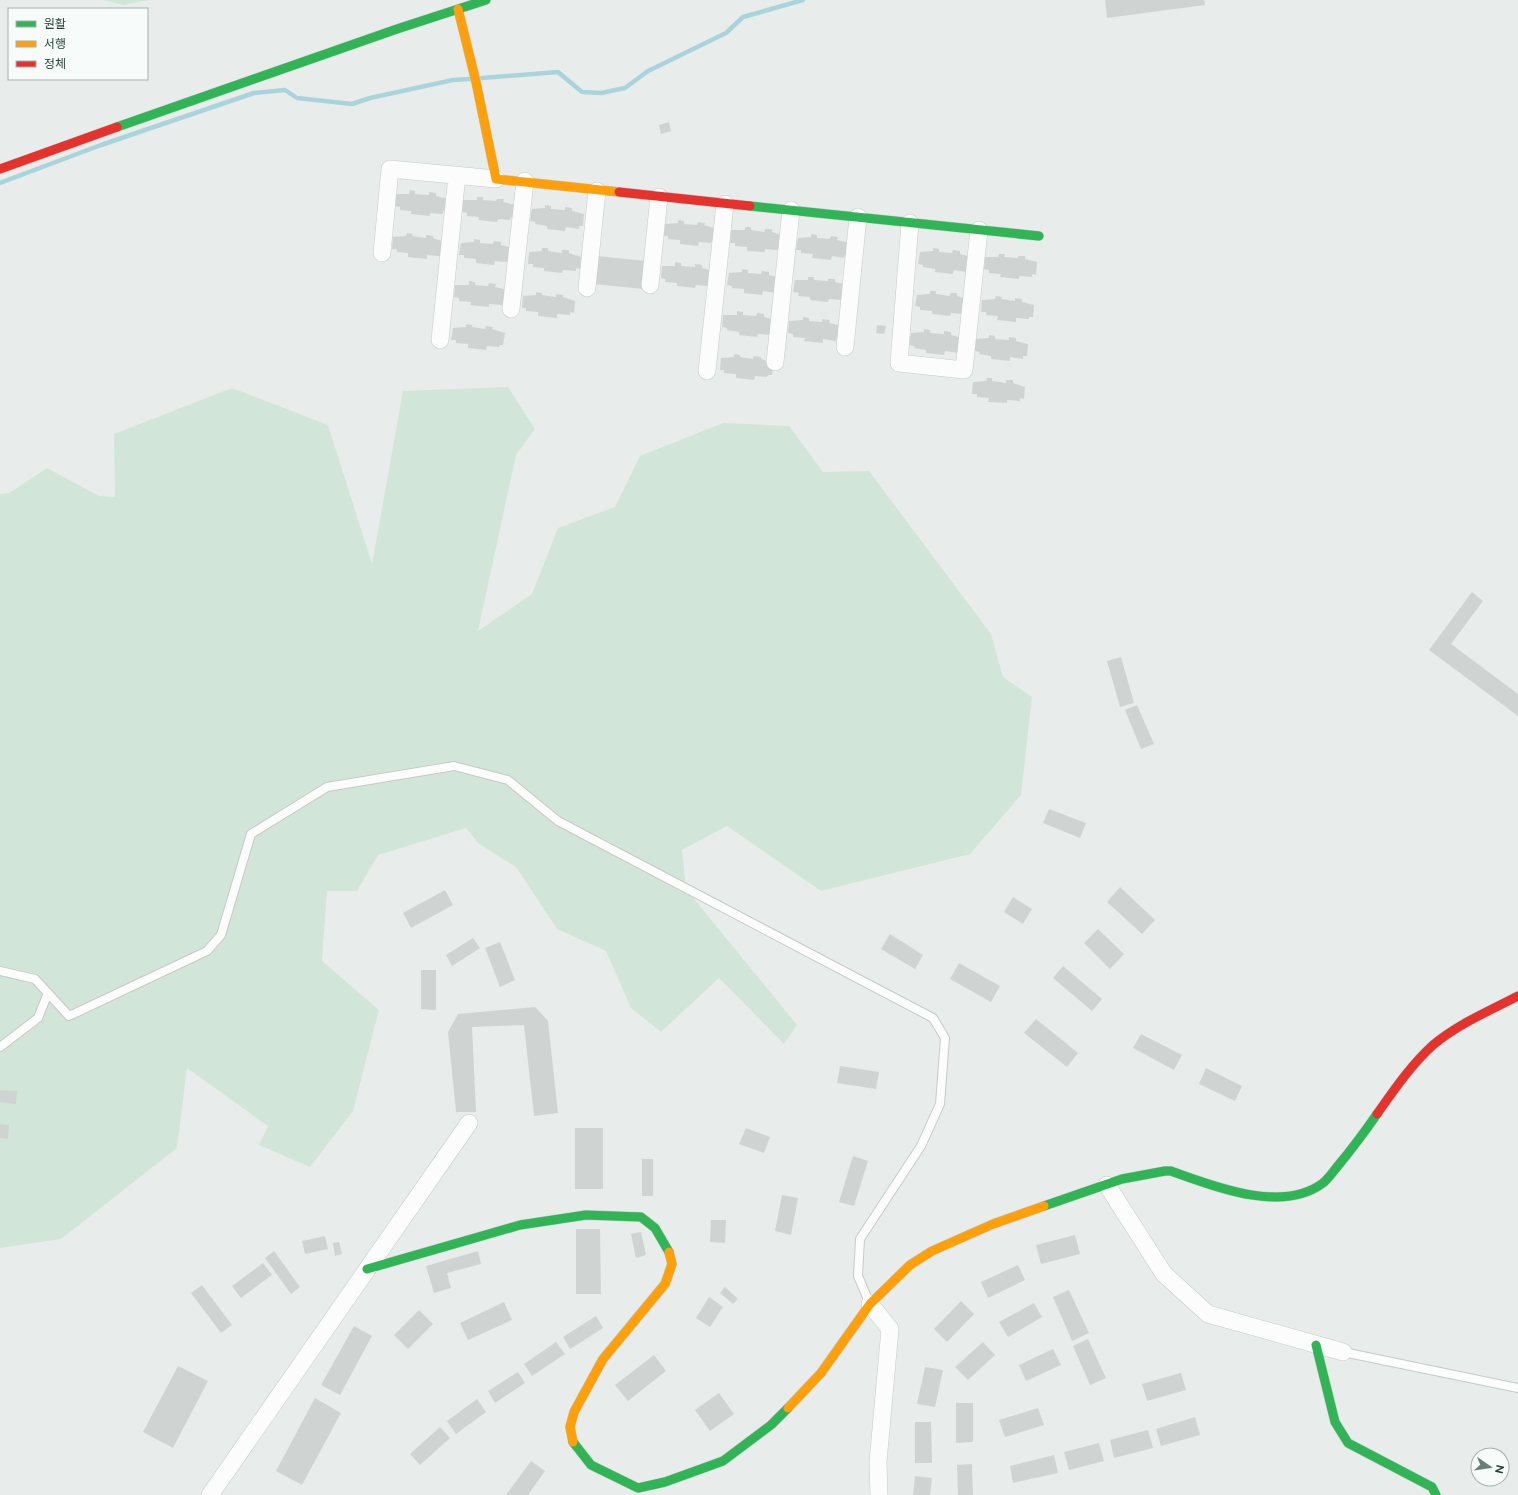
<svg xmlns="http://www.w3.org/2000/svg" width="1518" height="1495" viewBox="0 0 1518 1495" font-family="Raleway,'Noto Sans KR',sans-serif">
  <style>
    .green { fill: #d1e6d8 }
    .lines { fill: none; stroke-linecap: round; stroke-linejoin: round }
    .stream { stroke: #a9d4db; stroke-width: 4.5 }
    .building { fill: #cfd4d2 }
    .lane-casing { stroke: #c5cac8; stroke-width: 10 }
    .street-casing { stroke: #c5cac8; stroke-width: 18 }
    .fast-casing { stroke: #c3cbc8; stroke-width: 10 }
    .slow-casing { stroke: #c3cbc8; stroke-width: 10 }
    .jam-casing { stroke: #c3cbc8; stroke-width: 10 }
    .lane { stroke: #fcfcfc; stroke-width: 8 }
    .street { stroke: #fcfcfc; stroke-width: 17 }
    .fast { stroke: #30b455; stroke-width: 9 }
    .slow { stroke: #ff9f0a; stroke-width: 9 }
    .jam { stroke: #e5322d; stroke-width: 9 }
  </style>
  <rect width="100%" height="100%" fill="#e8edeb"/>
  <path class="green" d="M 103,0 L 149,0 L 123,5 Z
    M 508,387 L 535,429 L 516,455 L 478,631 L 532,594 L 558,528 L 615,507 L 640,456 L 723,423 L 789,426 L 823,472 L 869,471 L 991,634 L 1003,677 L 1032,697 L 1021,795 L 970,854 L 821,891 L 727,826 L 682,850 L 686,889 L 797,1025 L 784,1044 L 719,978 L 661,1032 L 631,1008 L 606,951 L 557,929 L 517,868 L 478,843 L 466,828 L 378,855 L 357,891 L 327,891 L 322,961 L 379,1010 L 353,1111 L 310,1167 L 259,1145 L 268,1126 L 187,1068 L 177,1148 L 61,1239 L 0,1248 L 0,494 L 9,493 L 47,468 L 99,496 L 115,497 L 114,434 L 232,388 L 328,425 L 372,564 L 403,391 Z"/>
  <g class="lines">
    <path class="stream" d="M 482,78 L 558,72 L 582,92 L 601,93 L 625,88 L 648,71 L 726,33 L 743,17 L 803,0
      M 0,183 L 101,145 L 254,93 L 285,90 L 297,98 L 352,104 L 370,98 L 453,80 L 469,79"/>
  </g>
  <path class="building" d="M 1105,0 L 1204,0 L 1205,5 L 1107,18 Z
    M 669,122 L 671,131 L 661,134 L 659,125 Z
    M 410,190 L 415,191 L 415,194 L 429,195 L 429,192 L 436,193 L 436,196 L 448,199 L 447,212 L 443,211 L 443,214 L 430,213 L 430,216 L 411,214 L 411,211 L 400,210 L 400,207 L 395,206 L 396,194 L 409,194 Z
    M 477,197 L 483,197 L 483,200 L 496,201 L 497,199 L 504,199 L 503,202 L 516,205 L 514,218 L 511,217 L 510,220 L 498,219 L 497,222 L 478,220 L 479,217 L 467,216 L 467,213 L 462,212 L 463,200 L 477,200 Z
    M 545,205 L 551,206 L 551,209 L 565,210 L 565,207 L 572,208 L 572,211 L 584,214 L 583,226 L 579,226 L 579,229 L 566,227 L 565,231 L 547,229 L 547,226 L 535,224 L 536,222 L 530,221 L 532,209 L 545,208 Z
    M 678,220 L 684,221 L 684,224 L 697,225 L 698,222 L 705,223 L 704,225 L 717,229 L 715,241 L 712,241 L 711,243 L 699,242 L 698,246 L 680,244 L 680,240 L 668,239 L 668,236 L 663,236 L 665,224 L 678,223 Z
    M 745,227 L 751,227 L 751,230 L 764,232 L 765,229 L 772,229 L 772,232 L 784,236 L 778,250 L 765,249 L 765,252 L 747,251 L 747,247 L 735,246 L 735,243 L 730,243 L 731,230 L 745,230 Z
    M 407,233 L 413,234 L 412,236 L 426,238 L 426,235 L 433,236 L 433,238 L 445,242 L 444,254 L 440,254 L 440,256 L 427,255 L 427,259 L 408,257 L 408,253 L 397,252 L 397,249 L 392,249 L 393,237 L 406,236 Z
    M 811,234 L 817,235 L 817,238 L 830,239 L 831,236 L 838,237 L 837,240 L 850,243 L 848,255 L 845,255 L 844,258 L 832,256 L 831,260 L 812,258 L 813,254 L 801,253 L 801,250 L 796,250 L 798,238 L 811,237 Z
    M 474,239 L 480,240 L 480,243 L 493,244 L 494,241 L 501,242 L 501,245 L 513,248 L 511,260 L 508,260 L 507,262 L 495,261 L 494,265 L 476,263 L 476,259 L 464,258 L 464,255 L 459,255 L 461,243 L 474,242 Z
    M 542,248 L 548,248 L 548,251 L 562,253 L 562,250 L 569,250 L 569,253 L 581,257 L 580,269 L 576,268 L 576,271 L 563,270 L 562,273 L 544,271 L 544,268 L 533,267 L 533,264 L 528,264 L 529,252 L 542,251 Z
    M 933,248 L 939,249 L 939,252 L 952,253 L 953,250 L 960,251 L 960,254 L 972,257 L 967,272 L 954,270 L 953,274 L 935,272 L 935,269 L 923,267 L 923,265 L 918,264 L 920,252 L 933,251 Z
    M 999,254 L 1005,254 L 1004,257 L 1018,258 L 1018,256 L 1025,256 L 1025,259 L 1037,262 L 1036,275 L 1032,274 L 1032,277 L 1019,276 L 1019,279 L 1000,277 L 1001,274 L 989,273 L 989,270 L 984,269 L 985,257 L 998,257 Z
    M 597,256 L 646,261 L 643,289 L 594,284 Z
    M 675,262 L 681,263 L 681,266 L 695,267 L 695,264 L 702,265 L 702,268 L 714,271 L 708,286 L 696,285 L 695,288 L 677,286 L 677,283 L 665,282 L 666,279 L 661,278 L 662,266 L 675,266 Z
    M 742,269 L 748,270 L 748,273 L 761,274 L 762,271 L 769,272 L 769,275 L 781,278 L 776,293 L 763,291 L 762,295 L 744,293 L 744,289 L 732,288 L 732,286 L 727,285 L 729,273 L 742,272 Z
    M 808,277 L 814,277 L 814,280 L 828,281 L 828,279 L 835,279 L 835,282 L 847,285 L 842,300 L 829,299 L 828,302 L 810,300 L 810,297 L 798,296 L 799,293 L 793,292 L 795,280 L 808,280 Z
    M 469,281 L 475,282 L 475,285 L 488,286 L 489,283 L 496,284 L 495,287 L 508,290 L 506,303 L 503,302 L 502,305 L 489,304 L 489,307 L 470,305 L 471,302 L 459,301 L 459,298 L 454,297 L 455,285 L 469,285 Z
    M 930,291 L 936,291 L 936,294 L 950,296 L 950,293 L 957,293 L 957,296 L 969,300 L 964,314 L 951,313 L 950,316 L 932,314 L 932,311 L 920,310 L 920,307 L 915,306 L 917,295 L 930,294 Z
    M 536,292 L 542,293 L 542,295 L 556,297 L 556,294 L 563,295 L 563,297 L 575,301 L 574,313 L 570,312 L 570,315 L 557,314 L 557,318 L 538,316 L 538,312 L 526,311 L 526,308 L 522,308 L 523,296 L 536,295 Z
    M 996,296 L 1002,297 L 1001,299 L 1015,301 L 1015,298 L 1022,299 L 1022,302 L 1034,305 L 1033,317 L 1029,317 L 1029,319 L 1016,318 L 1016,322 L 997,320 L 998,316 L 986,315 L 986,312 L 981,312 L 982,300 L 995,299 Z
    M 737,311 L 743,312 L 743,315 L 756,316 L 757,313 L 764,314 L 764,317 L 775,320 L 770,335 L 758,334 L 757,337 L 739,335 L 739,332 L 727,330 L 727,328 L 722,327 L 723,315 L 737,315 Z
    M 803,317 L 809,318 L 809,321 L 822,322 L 822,319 L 830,320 L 829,323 L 842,326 L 840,338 L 837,338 L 836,341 L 823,339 L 823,343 L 804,341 L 805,338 L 793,337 L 793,334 L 788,333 L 789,321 L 803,320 Z
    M 466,324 L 472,325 L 472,327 L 485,329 L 486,326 L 493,327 L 492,329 L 505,333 L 503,345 L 500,345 L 499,347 L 487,346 L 486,350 L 468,348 L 468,344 L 456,343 L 456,340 L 451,340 L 453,328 L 466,327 Z
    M 877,325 L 886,326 L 884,334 L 876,333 Z
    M 924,329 L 930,330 L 930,333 L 944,334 L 944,331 L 951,332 L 951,335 L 963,338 L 958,353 L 945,351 L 944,355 L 926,353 L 926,350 L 914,348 L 915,346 L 909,345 L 911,333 L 924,332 Z
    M 989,335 L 995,336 L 995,339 L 1009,340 L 1009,337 L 1016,338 L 1016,341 L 1028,344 L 1027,356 L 1023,356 L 1023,359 L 1010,357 L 1010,361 L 991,359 L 991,356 L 979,354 L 980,352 L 975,351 L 976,339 L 989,338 Z
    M 734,354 L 740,355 L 740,357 L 753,359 L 754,356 L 761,357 L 761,359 L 773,363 L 772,375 L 768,375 L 767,377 L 755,376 L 754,380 L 736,378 L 736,374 L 724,373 L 724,370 L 720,370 L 721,358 L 734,357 Z
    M 987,378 L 992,378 L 992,381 L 1006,383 L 1006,380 L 1013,380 L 1013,383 L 1025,387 L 1024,399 L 1020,398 L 1020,401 L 1007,400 L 1007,403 L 988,402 L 989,398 L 977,397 L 977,394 L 972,394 L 973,382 L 986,381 Z
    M 1472,592 L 1483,601 L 1451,644 L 1518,694 L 1518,716 L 1429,650 Z
    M 1121,657 L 1134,703 L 1120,707 L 1107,661 Z
    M 1137,705 L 1154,744 L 1141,749 L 1125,710 Z
    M 1049,809 L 1086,823 L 1080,838 L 1043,823 Z
    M 1120,887 L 1155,920 L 1142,934 L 1107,902 Z
    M 445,890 L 453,905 L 411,928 L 403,913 Z
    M 1013,897 L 1032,909 L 1023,924 L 1004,912 Z
    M 1098,929 L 1124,954 L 1110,969 L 1084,943 Z
    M 890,934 L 923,955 L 915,969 L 881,949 Z
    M 473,938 L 480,948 L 452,966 L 446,955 Z
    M 500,942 L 515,980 L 500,987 L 485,948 Z
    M 959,963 L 1000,986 L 991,1002 L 950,979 Z
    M 1063,966 L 1102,999 L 1092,1011 L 1053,978 Z
    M 421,970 L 436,970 L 436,1010 L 421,1009 Z
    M 535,1007 L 548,1021 L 558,1113 L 534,1116 L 524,1025 L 472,1027 L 476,1112 L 456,1112 L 448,1032 L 458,1014 Z
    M 1036,1019 L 1078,1053 L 1067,1067 L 1024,1033 Z
    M 1141,1034 L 1182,1055 L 1174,1070 L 1133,1048 Z
    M 840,1066 L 879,1072 L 876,1089 L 837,1083 Z
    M 1206,1068 L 1242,1086 L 1235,1101 L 1199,1084 Z
    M 0,1090 L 17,1091 L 16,1104 L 0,1102 Z
    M 0,1124 L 9,1125 L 8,1139 L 0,1138 Z
    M 575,1128 L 603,1128 L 603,1189 L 575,1189 Z
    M 746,1128 L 770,1137 L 764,1153 L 739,1144 Z
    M 853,1156 L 868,1161 L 854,1206 L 839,1202 Z
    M 642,1159 L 653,1159 L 653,1196 L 642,1196 Z
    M 782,1195 L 798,1198 L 791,1235 L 775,1231 Z
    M 711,1220 L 726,1220 L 725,1243 L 710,1242 Z
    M 576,1229 L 600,1229 L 601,1294 L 576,1294 Z
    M 641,1232 L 646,1255 L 636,1258 L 631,1234 Z
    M 1075,1235 L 1080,1254 L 1041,1264 L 1036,1245 Z
    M 325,1236 L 328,1249 L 305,1254 L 302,1241 Z
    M 339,1242 L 342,1254 L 335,1256 L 333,1243 Z
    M 274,1251 L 300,1287 L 291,1294 L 265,1258 Z
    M 478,1251 L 481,1264 L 447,1273 L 451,1288 L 434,1293 L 426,1266 Z
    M 263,1263 L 272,1275 L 241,1298 L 232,1286 Z
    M 1018,1265 L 1025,1280 L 988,1298 L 981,1282 Z
    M 202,1285 L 232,1325 L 221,1333 L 191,1293 Z
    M 725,1287 L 738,1299 L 733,1304 L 720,1293 Z
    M 1069,1290 L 1089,1333 L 1072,1341 L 1053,1297 Z
    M 709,1297 L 723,1307 L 710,1327 L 696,1318 Z
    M 961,1301 L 974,1314 L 947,1342 L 934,1329 Z
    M 504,1302 L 512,1320 L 468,1340 L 460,1323 Z
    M 1034,1303 L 1042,1317 L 1008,1337 L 999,1322 Z
    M 419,1310 L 433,1324 L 408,1349 L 394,1335 Z
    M 596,1316 L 603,1328 L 570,1349 L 563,1337 Z
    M 354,1326 L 372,1336 L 340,1395 L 321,1385 Z
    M 1088,1339 L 1106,1378 L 1090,1385 L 1073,1346 Z
    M 556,1342 L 565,1354 L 532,1376 L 524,1364 Z
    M 983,1342 L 995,1355 L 968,1380 L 955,1367 Z
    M 1053,1349 L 1061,1365 L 1026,1381 L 1019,1365 Z
    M 654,1355 L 666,1371 L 628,1401 L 615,1385 Z
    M 178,1366 L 208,1381 L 173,1448 L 143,1432 Z
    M 925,1367 L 943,1370 L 935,1407 L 917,1404 Z
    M 518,1372 L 525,1383 L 495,1403 L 488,1391 Z
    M 1181,1373 L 1186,1390 L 1147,1401 L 1142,1384 Z
    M 719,1393 L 734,1414 L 710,1431 L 695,1410 Z
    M 315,1398 L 341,1413 L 302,1485 L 276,1471 Z
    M 477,1399 L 486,1412 L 456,1434 L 447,1421 Z
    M 956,1403 L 973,1403 L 973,1442 L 956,1443 Z
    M 1038,1408 L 1044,1425 L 1005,1437 L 999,1420 Z
    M 1195,1417 L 1200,1435 L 1161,1446 L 1156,1429 Z
    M 915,1422 L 931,1422 L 932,1463 L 915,1463 Z
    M 440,1427 L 450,1438 L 420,1465 L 410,1454 Z
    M 1148,1430 L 1153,1448 L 1114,1458 L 1110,1440 Z
    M 1099,1443 L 1104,1461 L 1069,1470 L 1064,1452 Z
    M 1054,1455 L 1058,1473 L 1013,1483 L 1010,1466 Z
    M 531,1461 L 545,1471 L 528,1495 L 506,1495 Z
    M 972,1464 L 973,1495 L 958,1495 L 957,1465 Z
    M 915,1476 L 932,1478 L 930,1495 L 913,1495 Z"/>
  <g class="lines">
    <g class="lane-casing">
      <path id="lane" d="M 0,971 L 35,979 L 69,1016 L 207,951 L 221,935 L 251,834 L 327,787 L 454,766 L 508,780 L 558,821 L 933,1018 L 945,1038 L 940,1104 L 921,1146 L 860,1239 L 858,1276 L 869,1302
        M 0,1047 L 38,1018 L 48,993
        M 1343,1352 L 1518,1388"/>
    </g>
    <g class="street-casing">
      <path id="street" d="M 910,223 L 899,363 L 964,370 L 979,230
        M 382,253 L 390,169 L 496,179
        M 650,285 L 659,197
        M 587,288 L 597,191
        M 511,309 L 525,181
        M 440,340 L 457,175
        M 845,347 L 858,217
        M 775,362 L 791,210
        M 707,371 L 725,204
        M 1107,1185 L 1164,1274 L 1208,1314 L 1343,1352
        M 870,1304 L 890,1329 L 878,1462 L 879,1495
        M 210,1495 L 469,1123"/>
    </g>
    <g class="fast-casing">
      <path id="fast" d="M 117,127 L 397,29 L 486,0
        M 750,206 L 1039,236
        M 1044,1206 L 1122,1179 L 1165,1171 L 1171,1171 C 1213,1186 1282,1214 1323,1183 C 1328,1179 1332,1173 1337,1167 C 1351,1150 1364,1133 1377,1114
        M 367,1269 L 520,1225 L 586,1215 L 641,1217 L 655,1228 L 669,1252
        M 1316,1345 L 1335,1422 L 1348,1443 L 1432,1487 L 1436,1495
        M 573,1442 L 591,1465 L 638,1488 L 665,1482 L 723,1461 L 771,1425 L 788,1408"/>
    </g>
    <g class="slow-casing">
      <path id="slow" d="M 458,9 L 476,82 L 496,179 L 619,192
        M 788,1408 L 821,1373 L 870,1304 L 910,1265 L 932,1251 L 993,1224 L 1044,1206
        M 573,1442 L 570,1427 L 574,1412 L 603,1359 L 665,1284 L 672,1264 L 669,1252"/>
    </g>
    <g class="jam-casing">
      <path id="jam" d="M 0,169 L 117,127
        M 619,192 L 750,206
        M 1377,1114 C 1394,1090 1411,1065 1433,1045 C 1458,1024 1489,1011 1518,996"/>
    </g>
    <use href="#lane" class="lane"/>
    <use href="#street" class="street"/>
    <use href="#fast" class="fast"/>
    <use href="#slow" class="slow"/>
    <use href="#jam" class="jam"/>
  </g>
  <rect x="8" y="8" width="140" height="72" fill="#f7fbf9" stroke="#a3b1ad"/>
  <rect x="16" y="21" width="20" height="6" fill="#30b455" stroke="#a3b1ad"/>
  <text x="44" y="28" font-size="12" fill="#24423a">원활</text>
  <rect x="16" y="41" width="20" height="6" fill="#ff9f0a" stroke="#a3b1ad"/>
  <text x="44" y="48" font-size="12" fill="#24423a">서행</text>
  <rect x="16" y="61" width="20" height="6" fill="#e5322d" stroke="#a3b1ad"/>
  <text x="44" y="68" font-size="12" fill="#24423a">정체</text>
  <g transform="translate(1490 1467) rotate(103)"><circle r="19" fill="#f7fbf9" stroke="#a3b1ad"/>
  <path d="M0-3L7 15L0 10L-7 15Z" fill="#697e78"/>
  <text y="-6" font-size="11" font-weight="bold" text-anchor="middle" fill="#24423a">N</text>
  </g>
</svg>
